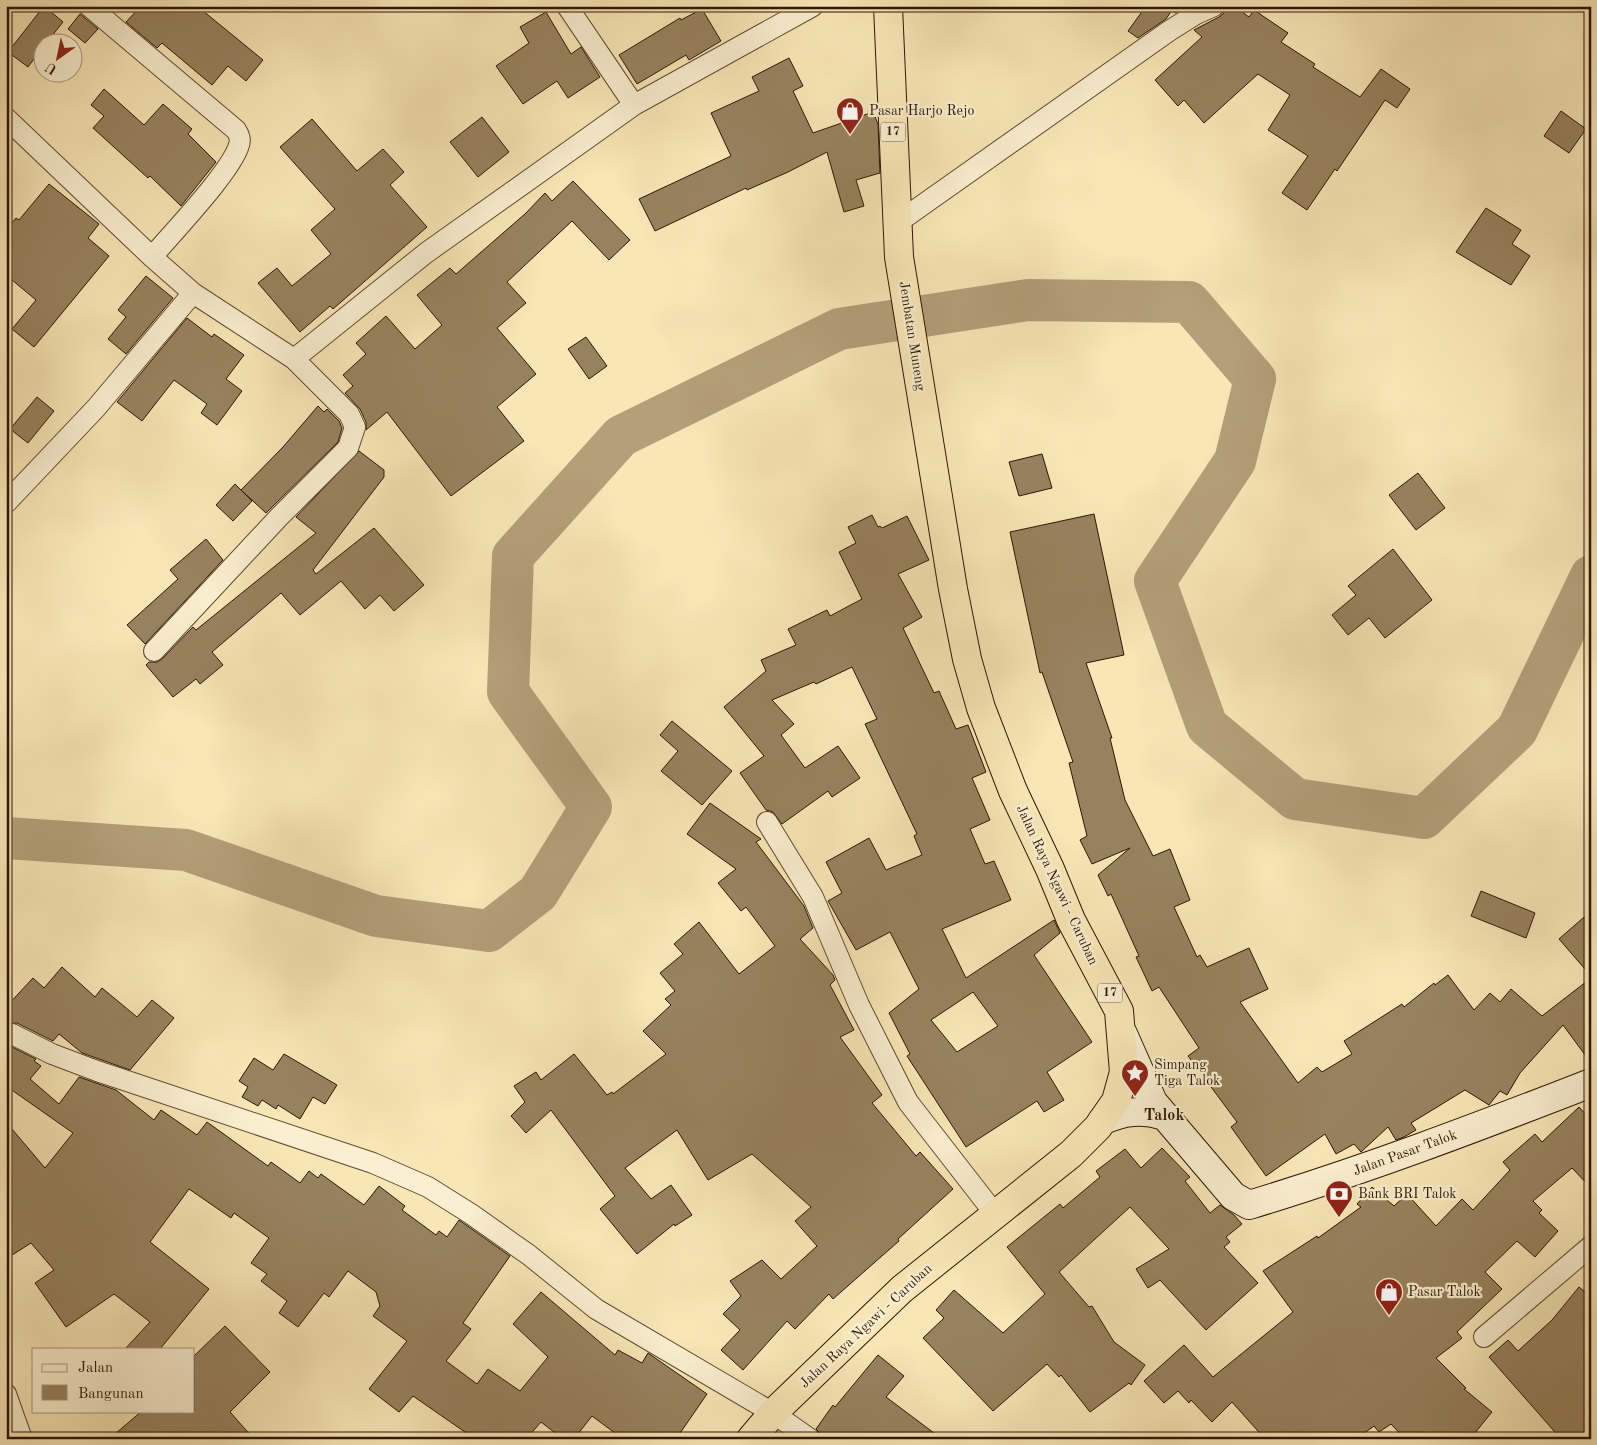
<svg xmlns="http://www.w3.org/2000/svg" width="1597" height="1445" viewBox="0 0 1597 1445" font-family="'Old Standard TT',serif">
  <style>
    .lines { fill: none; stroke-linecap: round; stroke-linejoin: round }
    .river { stroke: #b39f79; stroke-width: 42 }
    .building { fill: #97825f; stroke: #2e1600; fill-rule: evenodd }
    .street-casing { stroke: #604a2e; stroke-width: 22 }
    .secondary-casing { stroke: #2e1600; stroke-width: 30 }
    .highway-casing { stroke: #2e1600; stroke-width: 30 }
    .street { stroke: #faefd0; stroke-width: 20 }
    .secondary { stroke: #faefd0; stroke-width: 28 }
    .highway { stroke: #f8e6b7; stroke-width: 28 }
    .labels { text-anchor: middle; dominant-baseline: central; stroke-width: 4.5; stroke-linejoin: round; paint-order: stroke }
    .shield { fill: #faefd0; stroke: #6b573e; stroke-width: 1 }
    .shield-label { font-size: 12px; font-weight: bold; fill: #2e1600 }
    .poi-label { font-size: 14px; fill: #2e1600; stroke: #faefd0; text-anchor: start }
    .street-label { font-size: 14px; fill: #2e1600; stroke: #faefd0 }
    .quarter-label { font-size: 16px; font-weight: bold; fill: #2e1600; stroke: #faefd0 }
  </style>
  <rect width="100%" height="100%" fill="#f8e6b7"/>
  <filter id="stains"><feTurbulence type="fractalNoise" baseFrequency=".004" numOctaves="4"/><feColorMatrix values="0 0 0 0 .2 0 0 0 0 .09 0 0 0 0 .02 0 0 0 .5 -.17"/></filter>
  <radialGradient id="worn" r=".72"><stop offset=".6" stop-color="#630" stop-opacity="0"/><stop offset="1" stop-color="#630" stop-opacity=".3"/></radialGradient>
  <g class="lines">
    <path class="river" d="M 6,838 L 186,850 L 376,916 L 489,931 L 538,893 L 591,807 L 508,692 L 513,556 L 621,436 L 839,329 L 1028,300 L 1189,302 L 1255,379 L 1235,461 L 1155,581 L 1207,726 L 1295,799 L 1424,818 L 1517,730 L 1591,576"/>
  </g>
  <path class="building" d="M 44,6 L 63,22 L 47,42 L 42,42 L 42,48 L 28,67 L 8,52 Z
    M 141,6 L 197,6 L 263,60 L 246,81 L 228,66 L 212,85 L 162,43 L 157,48 L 126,22 Z
    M 1146,6 L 1186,6 L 1175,13 L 1172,10 L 1166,19 L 1138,38 L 1128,31 Z
    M 1226,6 L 1234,6 L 1249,17 L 1254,10 L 1288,33 L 1281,42 L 1315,64 L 1313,67 L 1360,97 L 1381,69 L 1410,89 L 1397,108 L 1385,100 L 1337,171 L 1335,169 L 1307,210 L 1282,193 L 1308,156 L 1268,130 L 1290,95 L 1258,74 L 1204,123 L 1184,100 L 1178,106 L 1155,80 L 1202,37 L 1194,30 L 1219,17 L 1224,13 Z
    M 702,9 L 721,41 L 689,60 L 686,55 L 637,84 L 619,55 L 680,18 L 681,20 Z
    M 546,12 L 571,54 L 581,47 L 600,77 L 568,98 L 557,81 L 523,104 L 496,66 L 529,43 L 520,27 Z
    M 80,14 L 98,29 L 85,43 L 68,29 Z
    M 789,58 L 803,86 L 793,91 L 813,133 L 873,112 L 878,124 L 880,173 L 856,180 L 864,206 L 844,212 L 827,152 L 788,172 L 747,190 L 746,188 L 655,231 L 639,199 L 731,156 L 711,113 L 759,91 L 752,77 Z
    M 104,89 L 144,125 L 163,104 L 192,129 L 188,134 L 216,162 L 181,206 L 150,176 L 148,178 L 93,128 L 104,116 L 91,105 Z
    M 1561,111 L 1586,129 L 1569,153 L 1544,136 Z
    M 482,117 L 509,152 L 478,177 L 450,142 Z
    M 312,119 L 357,171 L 383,149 L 404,172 L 390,185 L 427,227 L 333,309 L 330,306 L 300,332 L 258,283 L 277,268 L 292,286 L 331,254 L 311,230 L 335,209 L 280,147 Z
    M 573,181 L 630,240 L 609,260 L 572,221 L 507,282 L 526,303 L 497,328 L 536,374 L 497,407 L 524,441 L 451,496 L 387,412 L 366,430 L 366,422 L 360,409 L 345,393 L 353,386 L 343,375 L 366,354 L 356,343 L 386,316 L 415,349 L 442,325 L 417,295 L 450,268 L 456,274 L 526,213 L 545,193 L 552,201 Z
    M 49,184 L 99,224 L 88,238 L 109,256 L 34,347 L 12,329 L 36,300 L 6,275 L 6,230 L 16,218 L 19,220 Z
    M 1486,208 L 1521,230 L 1512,244 L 1530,256 L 1511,285 L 1456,252 Z
    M 146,276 L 173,298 L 126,354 L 108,339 L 126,317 L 118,310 Z
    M 187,318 L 212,337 L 214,334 L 244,355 L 226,379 L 242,391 L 217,425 L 201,413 L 207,404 L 174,380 L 142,421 L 117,402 Z
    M 586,337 L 607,366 L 589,379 L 568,349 Z
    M 37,397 L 54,411 L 28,443 L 10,429 Z
    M 318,406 L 324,412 L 327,409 L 339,421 L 342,428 L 338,442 L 266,513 L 241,490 L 283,447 Z
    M 359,451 L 384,470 L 384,477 L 313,570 L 316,574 L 374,528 L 424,585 L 394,611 L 380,595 L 365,609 L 341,581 L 300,615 L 281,593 L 212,652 L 223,665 L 200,684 L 196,679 L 173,697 L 146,665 L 149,662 L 157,662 L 162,659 L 193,627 L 196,630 L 316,533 L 296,517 Z
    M 1042,454 L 1052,488 L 1019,496 L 1009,462 Z
    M 1418,473 L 1445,508 L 1416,530 L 1389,495 Z
    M 235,484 L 252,501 L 233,521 L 216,505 Z
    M 1094,514 L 1124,655 L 1086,663 L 1112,738 L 1110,738 L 1125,800 L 1153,856 L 1170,849 L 1190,900 L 1174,907 L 1197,957 L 1200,955 L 1207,967 L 1249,948 L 1268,989 L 1240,1002 L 1298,1083 L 1317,1067 L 1322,1072 L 1352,1054 L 1344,1041 L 1402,1004 L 1404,1007 L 1434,983 L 1435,985 L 1448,975 L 1474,1010 L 1490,993 L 1500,1002 L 1511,989 L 1542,1016 L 1591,978 L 1591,1063 L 1563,1025 L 1520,1073 L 1507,1095 L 1500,1091 L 1489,1105 L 1465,1090 L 1411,1123 L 1416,1130 L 1404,1137 L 1396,1140 L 1388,1127 L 1361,1152 L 1354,1144 L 1336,1154 L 1325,1134 L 1266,1176 L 1231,1127 L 1237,1122 L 1188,1056 L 1199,1048 L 1159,987 L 1152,991 L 1136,957 L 1139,956 L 1111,894 L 1108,896 L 1098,875 L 1130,848 L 1092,864 L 1080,840 L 1087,836 L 1069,763 L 1073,762 L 1042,672 L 1040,673 L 1010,532 Z
    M 872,515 L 878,527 L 880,526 L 882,528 L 907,516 L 929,560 L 898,574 L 922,617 L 903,628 L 934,693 L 939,691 L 956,729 L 968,725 L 986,772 L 972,778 L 990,820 L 970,829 L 985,864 L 994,861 L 1011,900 L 942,929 L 966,978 L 1054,920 L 1060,933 L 1034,955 L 1092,1042 L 1047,1072 L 1064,1100 L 1044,1112 L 1037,1101 L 966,1147 L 907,1056 L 910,1054 L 889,1013 L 919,989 L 890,932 L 856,950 L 828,901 L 842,893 L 826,862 L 869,838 L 886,870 L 922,855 L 914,836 L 917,834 L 865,724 L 877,719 L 852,667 L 816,684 L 814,682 L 772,700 L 794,724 L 781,735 L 805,768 L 838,746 L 860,778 L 832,797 L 828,791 L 782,824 L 773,812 L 766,810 L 740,773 L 764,756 L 724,707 L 766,671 L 761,660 L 796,645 L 788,629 L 827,610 L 830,616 L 862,599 L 839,552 L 856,543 L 848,527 ZM 973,992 L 998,1026 L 957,1052 L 931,1020 Z
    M 206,539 L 223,560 L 145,644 L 127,625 L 178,579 L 170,570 Z
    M 1393,549 L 1432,600 L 1385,638 L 1369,618 L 1348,635 L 1332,615 L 1356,595 L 1348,586 Z
    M 672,721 L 732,771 L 702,805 L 661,771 L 678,751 L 660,735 Z
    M 710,803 L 761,839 L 756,842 L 804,906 L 813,928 L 800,939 L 833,975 L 835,980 L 830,985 L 854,1030 L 840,1037 L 882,1095 L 872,1103 L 916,1156 L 920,1152 L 953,1189 L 898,1239 L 899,1241 L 833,1299 L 829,1294 L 795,1329 L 787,1321 L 743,1370 L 721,1350 L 740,1330 L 723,1314 L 741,1296 L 730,1281 L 762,1260 L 781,1279 L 817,1246 L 795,1221 L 811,1207 L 752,1154 L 708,1180 L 677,1130 L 625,1168 L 651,1199 L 671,1185 L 692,1215 L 675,1226 L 674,1224 L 637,1254 L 600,1209 L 615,1196 L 551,1110 L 526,1133 L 511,1116 L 525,1102 L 514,1086 L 536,1072 L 541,1080 L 574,1054 L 607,1095 L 612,1092 L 613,1094 L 666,1054 L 643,1031 L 671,1005 L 665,999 L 675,991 L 660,973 L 683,954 L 674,944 L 699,922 L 739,974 L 775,946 L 746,907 L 741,911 L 718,883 L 736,869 L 687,834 Z
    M 1481,891 L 1535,913 L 1526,938 L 1471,916 Z
    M 1591,911 L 1591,976 L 1559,939 Z
    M 62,967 L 95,997 L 102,988 L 137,1017 L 152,1000 L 174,1018 L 130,1070 L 82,1053 L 59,1034 L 53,1041 L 17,1023 L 6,1024 L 6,1007 L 33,978 L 44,988 Z
    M 6,1044 L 36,1059 L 34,1061 L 41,1066 L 30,1079 L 59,1104 L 79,1077 L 116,1090 L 154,1120 L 161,1110 L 197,1135 L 207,1122 L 268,1166 L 271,1162 L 300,1183 L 309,1171 L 318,1178 L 321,1174 L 364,1205 L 379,1186 L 405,1206 L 402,1210 L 436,1235 L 439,1231 L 447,1237 L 459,1220 L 510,1256 L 463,1323 L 471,1329 L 446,1361 L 477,1384 L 488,1369 L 520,1391 L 548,1357 L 513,1324 L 541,1292 L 615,1355 L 618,1350 L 642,1363 L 648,1353 L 707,1394 L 676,1439 L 623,1439 L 592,1416 L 574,1439 L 563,1439 L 541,1422 L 526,1439 L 475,1439 L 413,1396 L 399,1412 L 369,1389 L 407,1341 L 373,1316 L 380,1306 L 376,1292 L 348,1271 L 329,1297 L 324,1293 L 298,1327 L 279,1313 L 287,1301 L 261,1281 L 267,1274 L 251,1263 L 269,1238 L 234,1213 L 231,1218 L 189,1189 L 150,1242 L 209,1289 L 160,1349 L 125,1349 L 150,1322 L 114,1294 L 66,1327 L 35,1283 L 54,1270 L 31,1243 L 6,1259 L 6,1122 L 45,1168 L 73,1133 L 6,1086 Z
    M 284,1054 L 337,1085 L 325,1104 L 313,1097 L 300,1119 L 278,1105 L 276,1109 L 262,1100 L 258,1106 L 242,1097 L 248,1087 L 239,1081 L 254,1058 L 273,1070 Z
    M 1579,1107 L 1591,1120 L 1591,1188 L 1572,1168 L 1533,1201 L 1542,1210 L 1539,1213 L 1558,1231 L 1535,1257 L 1517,1241 L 1485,1272 L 1502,1289 L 1457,1332 L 1462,1338 L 1436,1358 L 1466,1388 L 1464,1389 L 1492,1412 L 1470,1439 L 1405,1439 L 1391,1424 L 1379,1432 L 1374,1426 L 1356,1439 L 1265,1439 L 1232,1402 L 1212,1422 L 1191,1400 L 1189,1403 L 1178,1391 L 1164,1403 L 1144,1381 L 1184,1345 L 1213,1377 L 1293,1312 L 1263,1271 L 1317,1236 L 1318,1238 L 1361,1207 L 1357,1204 L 1372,1187 L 1394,1206 L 1407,1194 L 1436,1226 L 1462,1199 L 1473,1210 L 1510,1170 L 1503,1162 L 1535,1134 L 1542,1142 Z
    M 1162,1148 L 1190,1177 L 1185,1181 L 1210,1213 L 1220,1205 L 1234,1215 L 1242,1224 L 1226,1237 L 1230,1242 L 1224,1247 L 1258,1283 L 1206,1330 L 1160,1280 L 1148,1288 L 1136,1269 L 1169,1249 L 1130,1207 L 1059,1272 L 1089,1307 L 1092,1306 L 1114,1342 L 1145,1365 L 1131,1385 L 1129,1383 L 1090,1412 L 1061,1375 L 1059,1377 L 1047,1364 L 993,1411 L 923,1338 L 944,1318 L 936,1310 L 954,1290 L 1003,1333 L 1045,1294 L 1007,1247 L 1060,1204 L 1063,1208 L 1100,1177 L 1096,1171 L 1125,1149 L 1141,1168 Z
    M 1579,1287 L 1591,1297 L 1591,1439 L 1561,1439 L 1489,1357 L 1508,1340 L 1518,1351 L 1552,1320 Z
    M 225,1326 L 270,1372 L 230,1412 L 254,1439 L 109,1439 L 142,1411 L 194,1411 L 194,1356 Z
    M 878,1355 L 904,1376 L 886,1397 L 942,1439 L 826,1439 L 816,1429 L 833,1405 L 835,1407 Z"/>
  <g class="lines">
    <g class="street-casing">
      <path id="street" d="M 89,6 L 236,130 C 239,135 241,139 239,145 C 231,172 173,232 152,257
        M 567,6 L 634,105
        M 6,118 L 152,257 L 193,293 L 294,359 L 349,414 L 355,427 L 348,448 L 279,517 L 154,651
        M 897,223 L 1169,31 L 1196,14 L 1214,6
        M 294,359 L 426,253 L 634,105 L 813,6
        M 6,503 L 96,408 L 193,293
        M 767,822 L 813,897 L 859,1005 L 908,1102 L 995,1214
        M 12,1034 L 52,1054 L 97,1071 L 373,1163 L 428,1187 L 471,1214 L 529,1255 L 596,1309 L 773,1413 L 810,1439
        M 1484,1337 L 1591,1246
        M 6,1394 L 22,1439"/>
    </g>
    <g class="secondary-casing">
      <path id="secondary" d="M 1123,1034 L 1153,1102 L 1233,1196 L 1249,1205 C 1365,1170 1478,1127 1591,1083
        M 1102,1121 C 1123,1111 1142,1109 1164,1116"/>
    </g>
    <g class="highway-casing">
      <path id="highway" d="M 751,1439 L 773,1413 L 902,1289 L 1071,1154 L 1098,1127 L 1116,1101 L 1124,1072 L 1119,1011 L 1071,920 L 1050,869 L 1013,791 L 981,708 L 967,659 L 953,589 L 899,257 L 888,6"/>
    </g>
    <use href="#street" class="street"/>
    <use href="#secondary" class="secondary"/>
    <use href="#highway" class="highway"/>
  </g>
  <defs>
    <g id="shop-pin" transform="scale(1.4375)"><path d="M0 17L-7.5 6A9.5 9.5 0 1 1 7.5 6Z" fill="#8f2418" stroke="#faefd0"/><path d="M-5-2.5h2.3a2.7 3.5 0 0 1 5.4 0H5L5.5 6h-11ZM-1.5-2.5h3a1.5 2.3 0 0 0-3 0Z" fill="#fff"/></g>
    <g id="sight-pin" transform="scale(1.4375)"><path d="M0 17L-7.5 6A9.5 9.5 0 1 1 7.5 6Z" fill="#8f2418" stroke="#faefd0"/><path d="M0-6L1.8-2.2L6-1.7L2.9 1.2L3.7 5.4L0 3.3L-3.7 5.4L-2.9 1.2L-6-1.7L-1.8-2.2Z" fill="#fff"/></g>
    <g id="bank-pin" transform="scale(1.4375)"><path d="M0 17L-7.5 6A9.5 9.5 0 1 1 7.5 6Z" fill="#8f2418" stroke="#faefd0"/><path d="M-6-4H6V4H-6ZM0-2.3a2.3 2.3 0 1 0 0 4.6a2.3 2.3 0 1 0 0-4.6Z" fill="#fff"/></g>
  </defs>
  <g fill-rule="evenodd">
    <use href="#shop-pin" x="850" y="111"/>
    <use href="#sight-pin" x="1135" y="1073"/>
    <use href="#bank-pin" x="1339" y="1194"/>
    <use href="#shop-pin" x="1389" y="1292"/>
  </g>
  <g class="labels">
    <g class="shield">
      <rect x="880.5" y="122.5" width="25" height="19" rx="4"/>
      <rect x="1097.5" y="983.5" width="25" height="19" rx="4"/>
    </g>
    <g class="shield-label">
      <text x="893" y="132">17</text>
      <text x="1110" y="993">17</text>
    </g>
    <g class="poi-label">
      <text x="869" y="111">Pasar Harjo Rejo</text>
      <text x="1154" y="1065">Simpang<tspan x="1154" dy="16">Tiga Talok</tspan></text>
      <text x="1358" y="1194">Bank BRI Talok</text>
      <text x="1408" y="1292">Pasar Talok</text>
    </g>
    <g class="street-label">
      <text transform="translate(912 336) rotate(81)">Jembatan Muneng</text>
      <text transform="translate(1057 885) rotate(65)">Jalan Raya Ngawi - Caruban</text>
      <text transform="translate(1405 1153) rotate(-20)">Jalan Pasar Talok</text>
      <text transform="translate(866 1326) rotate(-43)">Jalan Raya Ngawi - Caruban</text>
    </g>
    <g class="quarter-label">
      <text x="1164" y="1116">Talok</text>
    </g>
  </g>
  <rect width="1597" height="1445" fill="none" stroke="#f8e6b7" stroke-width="25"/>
  <rect x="8" y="8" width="1582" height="1430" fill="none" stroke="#2e1600" stroke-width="2.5"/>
  <rect x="12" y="12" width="1572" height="1420" fill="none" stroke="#2e1600"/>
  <rect x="32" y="1348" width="162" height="65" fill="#faefd0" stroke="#a8987d"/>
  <rect x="42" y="1364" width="25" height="8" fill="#faefd0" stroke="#a8987d"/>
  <text x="78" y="1372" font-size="15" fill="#2e1600">Jalan</text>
  <rect x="42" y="1385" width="25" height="15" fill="#97825f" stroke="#a8987d"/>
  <text x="78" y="1398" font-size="15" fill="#2e1600">Bangunan</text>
  <g transform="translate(58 58) rotate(213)"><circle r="24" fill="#faefd0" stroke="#a8987d"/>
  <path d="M0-4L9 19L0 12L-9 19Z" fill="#8f2418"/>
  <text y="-8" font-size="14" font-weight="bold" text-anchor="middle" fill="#2e1600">U</text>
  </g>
  <rect width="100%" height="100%" filter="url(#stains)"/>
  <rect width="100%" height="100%" fill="url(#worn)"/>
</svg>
